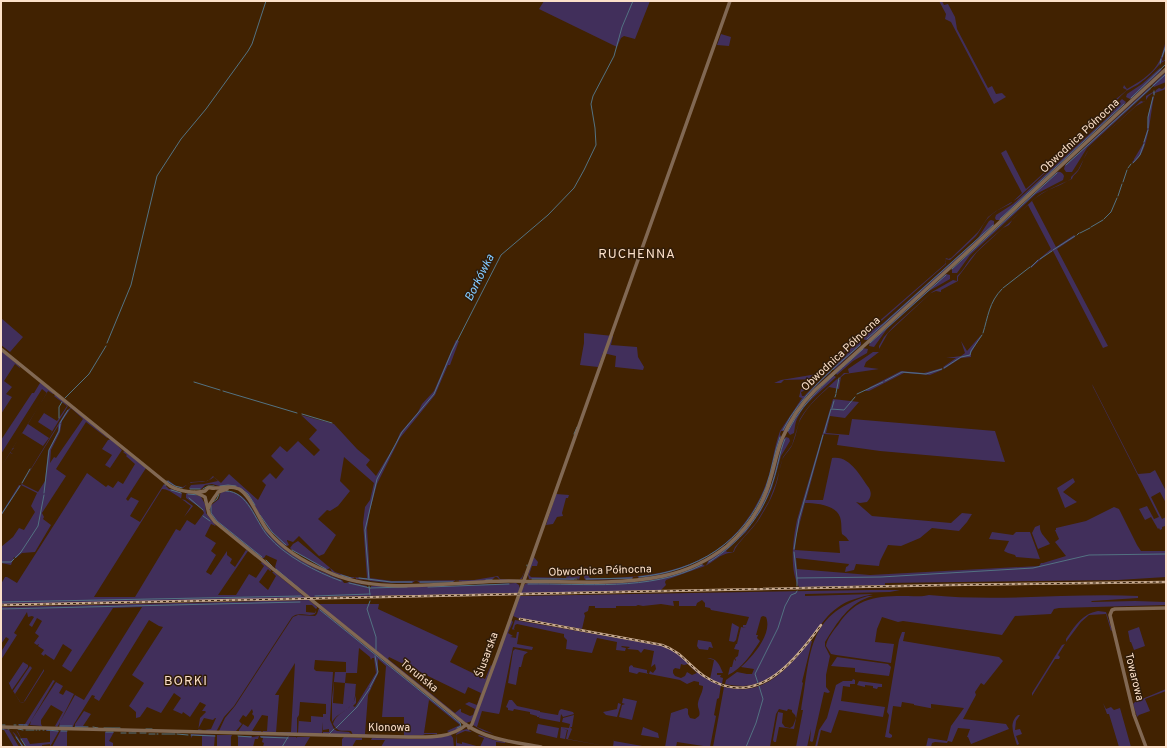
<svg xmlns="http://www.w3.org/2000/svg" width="1167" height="748" viewBox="0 0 1167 748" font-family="Overpass,sans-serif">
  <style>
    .green { fill: #412f5b; fill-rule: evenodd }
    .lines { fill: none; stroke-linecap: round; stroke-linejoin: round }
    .stream { stroke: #537282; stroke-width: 1 }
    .tertiary { stroke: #816853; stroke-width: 3.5 }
    .rail-casing { stroke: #c7aa90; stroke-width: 2.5 }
    .rail { stroke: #301c09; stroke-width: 1; stroke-dasharray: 3; stroke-linecap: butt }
    .labels { text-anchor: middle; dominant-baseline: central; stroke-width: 3; stroke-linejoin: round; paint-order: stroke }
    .street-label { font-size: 11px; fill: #fce0c9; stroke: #301c09 }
    .water-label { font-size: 12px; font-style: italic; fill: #82caff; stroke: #301c09 }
    .quarter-label { font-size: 13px; letter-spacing: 1px; fill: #fce0c9; stroke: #301c09 }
  </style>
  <rect width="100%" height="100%" fill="#412201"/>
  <path class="green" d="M 544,1 L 650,1 L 635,39 L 624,36 L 621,38 L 617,47 L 539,9 Z
    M 939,1 L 942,1 L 944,5 L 948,4 L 955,17 L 957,29 L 987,86 L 988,88 L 992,86 L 996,94 L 1002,93 L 1006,97 L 994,104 L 951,22 L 945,19 L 946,14 Z
    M 721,34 L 731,37 L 729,46 L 717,45 Z
    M 1166,41 L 1166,48 L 1162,60 L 1163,61 L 1166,59 L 1166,60 L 1161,63 L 1159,63 L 1159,65 C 1153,72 1147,78 1140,83 C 1135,87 1128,89 1124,93 C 1115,101 1110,111 1102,120 L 1018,198 C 1008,205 997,209 989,217 C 983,223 981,230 976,236 C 968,244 959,252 950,260 L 945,259 L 946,264 L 878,324 L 863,331 L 849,346 L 843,346 L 845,351 L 842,356 L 806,390 L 801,392 L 802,396 L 804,396 L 846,355 L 856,341 L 858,340 L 861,341 L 861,345 L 834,370 L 832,369 L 830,371 L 831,372 C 812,389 795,408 784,431 L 781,431 L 780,434 L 781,437 C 775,458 771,479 761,498 C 738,548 692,572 639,578 L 637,576 L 634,576 L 632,579 L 586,580 L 584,578 L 585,573 L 571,573 L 570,576 L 571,577 L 580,576 L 579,580 L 577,578 L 574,579 L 574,580 L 529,579 L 528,575 L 533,556 L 538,562 L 537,566 L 532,566 L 529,575 L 531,577 L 566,578 L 569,571 L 585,571 L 590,578 C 665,579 731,566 764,489 C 772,471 773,450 780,431 L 802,398 L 799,397 L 801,389 L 806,390 L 817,379 L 784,380 L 781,383 L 774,383 L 781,380 L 823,373 L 843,354 L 844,352 L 843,346 L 848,345 L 863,331 L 877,323 L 945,264 L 946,262 L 945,259 L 947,258 L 948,259 L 951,258 L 978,232 L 988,217 L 996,211 L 1010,204 L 1022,193 L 1001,153 L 1006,150 L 1026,189 L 1102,120 L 1109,112 L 1116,99 L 1127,90 L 1123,88 L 1124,85 L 1127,89 C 1137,83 1150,76 1157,65 C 1162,58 1163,49 1166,41 Z
    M 1160,68 L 1162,70 L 1132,98 L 1130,99 L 1126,97 L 1127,94 L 1142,84 Z
    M 1165,73 L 1166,82 L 1154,87 L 1152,85 L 1150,87 L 1151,89 L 1087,148 L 1072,172 L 1066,172 L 1064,169 L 1065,165 Z
    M 1166,84 L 1166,89 L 1155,93 L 1154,95 L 1153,93 C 1147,97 1149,96 1146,100 C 1146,101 1137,105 1135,107 L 1091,147 C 1084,154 1083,164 1078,171 C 1075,175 1073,175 1072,179 C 1059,185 1043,191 1032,201 L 1056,247 L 1074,235 L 1075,237 L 1057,249 L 1108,346 L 1103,348 L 1053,251 L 1048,253 L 1031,268 L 1031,266 L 1051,249 L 1028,205 L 1013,219 L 1009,225 L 1003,228 L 977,252 L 958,277 L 958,281 L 941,290 L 941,292 L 936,291 L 931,293 L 888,333 L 879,349 L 879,346 L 884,337 L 893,327 L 932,292 L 953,280 L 957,281 L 957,276 C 963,271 966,264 971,258 C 980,247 993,237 1004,227 C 1014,220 1026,205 1038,196 C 1044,191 1051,189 1058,186 C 1063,184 1067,181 1071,179 L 1071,177 L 1078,170 L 1089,149 L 1141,101 L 1144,102 L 1146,100 L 1146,96 L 1153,92 L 1155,92 L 1156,90 L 1159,88 L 1162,89 L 1164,88 Z
    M 1153,96 L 1154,97 C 1150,114 1149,154 1133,163 L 1132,162 L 1134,160 L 1134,159 L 1143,144 L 1147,130 L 1148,115 Z
    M 1122,99 L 1126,102 L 1125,104 L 1000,220 L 996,220 L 995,218 L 996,215 L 1013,204 L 1109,116 L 1117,104 Z
    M 1057,172 C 1060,171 1063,173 1064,176 L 1063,180 L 1036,194 L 970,255 L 957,273 L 952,273 L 952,269 Z
    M 991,220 L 994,221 L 994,226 L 868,340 L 865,340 L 863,339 L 863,335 L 882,324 L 978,238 L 989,221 Z
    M 946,274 L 950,275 L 950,279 L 929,291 L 887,329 L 874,347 L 869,346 L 870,342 Z
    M 1,318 L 23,337 L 10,352 L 1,345 Z
    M 584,333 L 613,336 L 611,345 L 637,347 L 638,357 L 644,367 L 643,370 L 615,367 L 616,356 L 603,353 L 598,367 L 580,365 L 584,343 Z
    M 982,334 L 971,353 L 971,357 L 961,358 L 944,369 L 943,367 L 956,358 L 946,358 L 961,356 L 965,353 L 961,341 L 967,351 Z
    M 456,340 L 459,341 L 450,365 L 448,365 L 435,395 L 400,438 L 377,484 L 370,510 L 367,528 L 370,578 L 392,581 L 474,580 L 498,576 L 500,579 L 520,579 L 522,577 L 525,570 L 522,579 L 520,579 L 500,580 L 497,577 L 495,577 L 492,580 L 462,582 L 461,581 L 460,582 L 458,580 L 456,580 L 453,582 L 420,583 L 417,581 L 415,581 L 412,583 L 391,583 L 370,581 L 369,578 L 368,580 L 356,579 L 356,577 L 351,579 L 332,572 L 330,568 L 326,570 L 292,550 L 290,548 L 293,544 L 298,541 L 335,572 L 350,577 L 367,578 L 363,523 L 365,507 L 370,500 L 374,483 L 344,457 L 340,481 L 350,491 L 338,506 L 330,511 L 327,510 L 318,519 L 336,535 L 324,554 L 319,556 L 299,536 L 293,542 L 287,540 L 287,541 L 289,545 L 287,546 L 283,544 L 268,528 L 248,496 L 240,489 L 230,486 L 219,486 L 212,484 L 205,485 L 200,490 L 200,489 L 190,489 L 189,488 L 191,485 L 204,484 L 218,481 L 214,477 C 205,484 200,481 189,483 L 183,488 L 174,486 L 167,482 L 168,480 L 176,486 L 183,487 L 191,482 L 208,481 L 213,476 L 221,483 L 229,474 L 258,500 L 266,485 L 262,481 L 270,473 L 276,479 L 284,469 L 271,456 L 280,446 L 287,452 L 298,441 L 314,456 L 320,450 L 309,439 L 317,430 L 301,415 L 334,424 L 357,449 L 370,460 L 366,465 L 376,476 L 395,445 L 400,433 L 418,412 L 422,404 L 434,391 Z
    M 863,348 L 868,349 L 867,353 L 853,361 L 837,375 L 836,373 Z
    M 1,350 L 20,367 L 20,368 L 15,364 L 4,381 L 12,387 L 6,394 L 12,397 L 1,414 Z
    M 873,352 L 879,352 L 866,362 L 864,367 L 879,369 L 845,374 L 841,377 L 839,389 L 829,387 C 819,396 809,405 802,417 C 797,424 797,434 793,443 C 791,449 786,453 783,458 C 779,467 779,477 776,485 C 773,496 767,506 761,516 C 755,528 737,542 734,552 C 719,554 717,560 705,566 C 692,571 679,575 666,580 L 665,582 L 666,585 L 661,590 L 520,593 L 525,584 L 528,583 L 575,584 L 575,585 L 576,584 C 619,583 662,584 702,564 L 705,566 L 707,564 L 708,561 L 733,542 L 764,501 L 772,482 L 783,440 L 786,437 L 789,438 L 790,441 L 781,456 L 772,488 L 761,511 L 746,532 L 726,551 L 727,552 L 733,552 L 735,547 L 756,523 L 769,501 L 776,483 L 783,457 L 792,445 L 800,419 C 809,403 824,391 837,379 L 840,380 L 839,378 L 844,373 L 849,373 L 848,369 Z
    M 942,368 L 942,370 L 930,375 L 904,373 L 869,391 L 865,391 L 870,387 L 901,371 L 924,373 Z
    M 833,375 L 836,377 C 823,390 806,401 798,417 C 795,422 795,428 794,433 L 790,435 L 787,431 C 797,410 815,392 833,375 Z
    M 40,383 L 41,383 L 54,393 L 53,394 L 48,391 L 28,424 L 49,438 L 43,446 L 22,433 L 13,448 L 14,449 L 13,449 L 10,452 L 13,454 L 10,453 L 1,467 L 47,393 L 42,389 L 1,454 L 1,440 L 32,393 L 34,393 Z
    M 1092,384 L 1138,474 L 1150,473 L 1155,470 L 1166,491 L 1166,503 L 1160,492 L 1151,497 L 1162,519 L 1166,517 L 1166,528 L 1165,526 L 1162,527 L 1162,529 L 1160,530 L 1159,528 L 1158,529 L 1151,517 L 1145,520 L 1139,509 L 1147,506 L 1154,519 L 1159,517 L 1093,387 Z
    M 56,394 L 68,406 L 50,435 L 52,431 L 38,422 L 44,413 L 57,421 L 67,406 L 54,396 Z
    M 833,399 L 859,402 L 845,418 L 830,416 L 826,433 L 849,435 L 852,419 L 995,431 L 1005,462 L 880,451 L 837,445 L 839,435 L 824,434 L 806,500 L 823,500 L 832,458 C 850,455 860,476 869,488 C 872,493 871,498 867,502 L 860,503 L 856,502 L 872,516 L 951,523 L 962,513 L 972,514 L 967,522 L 959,531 L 932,528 L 920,538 L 901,546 L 888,545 L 880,561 L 879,566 L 856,564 L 854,570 L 845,572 L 846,567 L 848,566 L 849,564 L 796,558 L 797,569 L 870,575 L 1039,566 L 1041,563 L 1043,563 L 1066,556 L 1055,542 L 1059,539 L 1055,530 L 1056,530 L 1056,528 L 1086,521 L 1114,507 L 1119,509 L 1137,545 L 1141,551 L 1166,551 L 1166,577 L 1118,580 L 885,583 L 885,585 L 799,587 C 789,569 793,539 797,520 ZM 805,503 C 816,503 836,505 840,517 C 842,523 841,529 842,534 L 846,537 L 849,541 L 839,541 L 840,553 L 795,550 L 796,537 Z
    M 71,407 L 108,438 L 107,438 L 86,422 L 56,469 L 66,476 L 42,513 L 44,517 L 43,519 L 51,525 L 35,552 L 22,553 L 16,558 L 14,557 L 11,565 L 1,563 L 1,547 L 13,537 L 19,528 L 24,530 L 35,512 L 31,506 L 37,493 L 21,485 L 1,516 L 1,514 L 19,485 L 21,485 L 65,413 ZM 71,408 L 83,419 L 56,458 L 54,457 L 50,463 L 51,450 L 60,432 L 62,421 ZM 58,426 L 58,431 L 48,451 L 45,481 L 38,492 L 22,484 Z
    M 111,439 L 122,450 L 110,468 L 105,465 L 112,455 L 102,449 L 108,440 Z
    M 125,451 L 146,468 L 126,499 L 128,501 L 131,497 L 139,501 L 130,516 L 140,522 L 164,484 L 169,489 L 171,489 L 182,493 L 181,499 L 185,500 L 193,506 L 184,517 L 191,506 C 184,501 169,488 162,489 L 94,597 L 135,597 L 176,529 L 180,531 L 187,520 L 195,525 L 204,513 L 202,509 L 186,498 L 186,494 L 188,493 L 199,496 L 200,495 L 205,504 L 206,513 L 216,526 L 211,524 L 205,536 L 216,543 L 211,551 L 216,555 L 206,572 L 211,575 L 227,551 L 227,555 L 232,559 L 230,563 L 235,567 L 246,550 L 248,551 L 218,595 L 236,595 L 249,574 L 256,578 L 264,566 L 261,563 L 258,565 L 262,562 L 271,570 L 270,572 L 270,571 L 268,569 L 259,582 L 268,590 L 276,576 L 272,572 L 274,572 L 306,598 L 1,604 L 1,584 L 5,577 L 7,577 L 17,583 L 87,473 L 106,487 L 108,485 L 113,488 L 118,481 L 123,484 L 135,464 L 126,456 L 127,455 L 123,452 Z
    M 1073,478 L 1075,482 L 1063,492 L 1077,502 L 1065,508 L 1057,488 Z
    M 221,491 C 226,490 234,491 240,495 C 252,503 256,519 265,530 C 284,554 314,569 342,580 L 344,583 L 346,583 L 349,582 L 367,586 L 367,588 L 371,588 L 371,586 L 454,586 L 516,583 L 519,585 L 520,589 L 518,593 L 309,597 L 278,572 L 275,567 L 277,560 L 266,555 L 264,558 L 260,558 L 215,520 L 211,515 L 210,506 L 219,499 Z
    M 556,494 L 569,495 L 568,498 L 566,498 L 562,513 L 563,516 L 557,517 L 553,524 L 546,525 Z
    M 1040,525 C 1039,534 1046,537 1050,544 L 1038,549 L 1032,533 L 1035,527 Z
    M 992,532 L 1013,535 L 1016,532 L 1030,532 L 1040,559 L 1016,557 L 1015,555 L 1008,553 L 1004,551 L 1009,541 L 989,539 Z
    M 870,590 L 900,590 L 890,592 L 805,594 L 805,596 L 873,594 C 861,597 847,600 837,608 C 827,615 822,624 814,633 C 797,655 774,685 743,686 C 737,686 731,685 725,684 L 726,680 L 737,672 L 747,674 L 752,674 L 754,669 L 741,667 C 752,657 773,634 766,617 L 763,616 L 761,617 L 756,635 L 758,635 L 757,638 L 760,641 C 752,653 742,669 728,675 L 730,667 L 732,667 L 734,659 L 736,661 L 736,660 L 735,658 L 738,656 L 739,650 L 734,649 L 736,644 L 737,644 L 741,627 L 746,628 L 743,627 L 743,625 L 746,625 L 749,617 L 711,610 L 710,608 L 705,607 L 705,603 L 702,600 L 697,603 L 696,606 L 679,606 L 679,601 L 673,601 L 674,606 L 661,604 L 643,606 L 638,605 L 636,606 L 616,606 L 616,608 L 595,608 L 595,606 L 589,606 L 588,611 L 584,613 L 585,616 L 582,629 L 520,618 L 520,619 L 513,616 L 519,596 Z
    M 929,595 C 998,602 1068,593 1138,596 L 1138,598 L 1092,601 L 1091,602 L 1135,601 L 1166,602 L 1166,605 L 1059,608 L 1054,609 L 1051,614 L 1015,616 L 1002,635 L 903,621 L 898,622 L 882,617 L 877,629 L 875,642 L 894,644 L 891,663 L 836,655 L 831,654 L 826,646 C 827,639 833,631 838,625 C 856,597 877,596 908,596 C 915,596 922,597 929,595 Z
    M 868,596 L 873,596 C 849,602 837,623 825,642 L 825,646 L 830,656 L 826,675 L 826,687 L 830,692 L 828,693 L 824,692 L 813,741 L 812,742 L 810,741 L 811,729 L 807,747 L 796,747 L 803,710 L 801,710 C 811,656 805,615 868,596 Z
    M 309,600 L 317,607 L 317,608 L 316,609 L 312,605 L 306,605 L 306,612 L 316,613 L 316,610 L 315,614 C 307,617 299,611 292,617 L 234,706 L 224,717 L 216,732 L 207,731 L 205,730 L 211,729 L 216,718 L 215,718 L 213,720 L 204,718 L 198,729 L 203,730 L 198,731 L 200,718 L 206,712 L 205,711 L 202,711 L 206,705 L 200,702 L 190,717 L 183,712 L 182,714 L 173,710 L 181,698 L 174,693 L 161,713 L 147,707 L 140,717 L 136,718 L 136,712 L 129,706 L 144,683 L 132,675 L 163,627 L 159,626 L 149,620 L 99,701 L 94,698 L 95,696 L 92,695 L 74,724 L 73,727 L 59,727 L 60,722 L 75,695 L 84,700 L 142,607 L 113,608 L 71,672 L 62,666 L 72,650 L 63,644 L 54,660 L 45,654 L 44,656 L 41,654 L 44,650 L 38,646 L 39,644 L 37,645 L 34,643 L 39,636 L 35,633 L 42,621 L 37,618 L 32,627 L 29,625 L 34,617 L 32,616 L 28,617 L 27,612 L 14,633 L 17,635 L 1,660 L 1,652 L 9,639 L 6,637 L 1,644 L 1,607 Z
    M 318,604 L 379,604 L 378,609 L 458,646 L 450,662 L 485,679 L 491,665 L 492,666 L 472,721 L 466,723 ZM 389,657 L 465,694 L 468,687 L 481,693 L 477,705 L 469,702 L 465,704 L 475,709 L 473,715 L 470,716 L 461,712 L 461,709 L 460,709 L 455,713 L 388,659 Z
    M 319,608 L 461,723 L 461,727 L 450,733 L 447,731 L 460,725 L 429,700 L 424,733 L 437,733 L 437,735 L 436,734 L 425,734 L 423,735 L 404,736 L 404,717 L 382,717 L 386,666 L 378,659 L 378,674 L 368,695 L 365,734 L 369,735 L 353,735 L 351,731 C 342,730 338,733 333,724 C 337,710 353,712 356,695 L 356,703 L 353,706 L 355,707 L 376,673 L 374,658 L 372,658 L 371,660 L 370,657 L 359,648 L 357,673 L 346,673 L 345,683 L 356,684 C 355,690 356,698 353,703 C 348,711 337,713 332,722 L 332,698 L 335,672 L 346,672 L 346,662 L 315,660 L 314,669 L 316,671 L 333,672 L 330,720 L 334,729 L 337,731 L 349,732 L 351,734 L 323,734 L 323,732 L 329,732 L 329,729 L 323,730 L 323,722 L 322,734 L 298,733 L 299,716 L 299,721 L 311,722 L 311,716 L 323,717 L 323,714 L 326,714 L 326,704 L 300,702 L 299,715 L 297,718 L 297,733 L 280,733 L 280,732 L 291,732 L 295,663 L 275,695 L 279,695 L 276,733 L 263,733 L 263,731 L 267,731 L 268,716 L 262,715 L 252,731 L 261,731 L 261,733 L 239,732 L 239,730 L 243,724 L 248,727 L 254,718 L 254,716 L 252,714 L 253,712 L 252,709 L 246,717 L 243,715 L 239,721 L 242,724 L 236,731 L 219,731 L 225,718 L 235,706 L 293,617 L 298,615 L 315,616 L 317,614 ZM 334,682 L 345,683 L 343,704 L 333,703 Z
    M 1098,611 L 1106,612 L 1112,630 L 1111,631 L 1106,614 L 1089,615 L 1081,622 L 1066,642 L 1066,639 C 1075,626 1082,614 1098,611 Z
    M 511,620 L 513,622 L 508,633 L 513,636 L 510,637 L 516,638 L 517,632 L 519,632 L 517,644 L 533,647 L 532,650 L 513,647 L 500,711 L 499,714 L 482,711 L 477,727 L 494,734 L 483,731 L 473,725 Z
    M 515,620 L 663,646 C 686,655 698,677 721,685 L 719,698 L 717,699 L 714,715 L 716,716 L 710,747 L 677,742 L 676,747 L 665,747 L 671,713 L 686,708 L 688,709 L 688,714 L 690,718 L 695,719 L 699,716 C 701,711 697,708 698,703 C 699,697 703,692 703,686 L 699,685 L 699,682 L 694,681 L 687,684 L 680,680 L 639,672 L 637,674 L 629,672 L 629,667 L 631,665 L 633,666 L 633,667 L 647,670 L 647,673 L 649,674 L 650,671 L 653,673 L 656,669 L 655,664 L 651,667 L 654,651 L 644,649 L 641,653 L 638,650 L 627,649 L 630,647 L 622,646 L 621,647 L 626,648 L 625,651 L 616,650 L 617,642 L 597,638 L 592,653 L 566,649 L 567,640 L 564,637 L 564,634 L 517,624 L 515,625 L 514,629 L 515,630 L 512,629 L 511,632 ZM 681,664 L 684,665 L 688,664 L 697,673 L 692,675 L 687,672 L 685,676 L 681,678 L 675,676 L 673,673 L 673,670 L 675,668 L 680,669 Z
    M 732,623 L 739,627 L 736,640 L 734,642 L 729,641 Z
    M 1139,627 L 1145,646 L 1134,650 L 1131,642 L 1130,642 L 1128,631 Z
    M 902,632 L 905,632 L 903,641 L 999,657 L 1003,661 L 984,685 L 981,683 L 975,692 L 976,695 L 963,719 L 1006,724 L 1009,729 L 971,744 L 968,737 L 967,737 L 970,729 L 958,728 L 952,742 L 948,741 L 947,743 L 935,742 L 932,743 L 931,747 L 926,747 L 928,738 L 947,741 L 951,726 L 964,708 L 931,704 L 931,708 L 935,709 L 914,705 L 914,704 L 902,702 L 901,707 L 893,706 L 889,733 L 892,735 L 892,737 L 890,738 L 885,737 L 889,715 L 887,712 L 899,640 Z
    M 698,640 L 711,642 L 713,648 L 709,647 L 708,650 L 699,649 L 697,646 Z
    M 810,641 L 812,641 L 802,682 L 803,683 L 794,729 L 779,727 L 776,742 L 774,742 L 773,740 L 778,712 L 783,713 L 782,723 L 785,727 L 790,728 L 793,726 L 796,718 L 795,715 L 792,712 L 792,710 L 788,709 L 787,711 L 779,709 L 776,714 L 770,747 L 713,747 L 724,687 C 731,688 739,690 746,689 C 775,686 793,661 810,641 Z
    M 1065,644 L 1058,655 L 1060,657 L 1059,659 L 1055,659 L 1032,696 L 1032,693 L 1062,645 Z
    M 515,649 L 528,652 L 524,655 L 521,667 L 519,667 L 516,685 L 508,683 L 513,651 Z
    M 837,657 L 888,664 L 891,667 L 889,676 L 855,672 L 855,668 L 831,666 Z
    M 707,658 C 717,658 719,664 723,673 L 717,673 L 717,675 L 721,675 L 720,677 L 723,678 L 722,684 L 710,679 L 714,660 Z
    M 23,662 L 28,665 L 28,667 L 12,690 L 7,679 L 9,683 Z
    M 30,666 L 32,668 L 15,694 L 21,703 L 23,703 L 44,669 L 44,671 L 25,701 L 22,703 L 20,702 L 13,691 Z
    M 853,679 L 855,680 L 855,684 L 850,684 L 850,687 L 843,686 L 841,701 L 885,707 L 883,717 L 839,710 L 831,733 L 821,730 L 817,747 L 815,747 L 819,730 L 827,718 L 836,685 L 843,681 L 852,681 Z
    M 53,680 L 55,681 L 54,682 L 28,726 L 19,725 L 18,724 L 25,724 Z
    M 859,681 L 882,684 L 882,687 L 878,687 L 877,689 L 873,688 L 873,686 L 865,685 L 865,687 L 857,685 Z
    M 56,682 L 63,686 L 59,693 L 63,695 L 66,690 L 74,694 L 58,726 L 57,727 L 55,726 L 63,712 L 51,705 L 41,720 L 41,724 L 42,726 L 30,725 L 31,721 Z
    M 1166,689 L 1166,691 L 1145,699 L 1150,711 L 1139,715 L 1137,717 L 1133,704 L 1135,702 Z
    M 623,698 L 637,701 L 632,720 L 619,717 L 622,705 L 625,704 L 622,703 Z
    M 509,700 L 512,700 L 517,706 L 540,711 L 540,712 L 558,715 L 559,711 L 561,709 L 573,712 L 574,714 L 563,717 L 561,714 L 560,722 L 539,718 L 540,715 L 539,717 L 537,717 L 537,716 L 530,714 L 530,712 L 514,709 L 513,711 L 508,710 L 508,708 L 506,707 Z
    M 618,703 L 621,704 L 617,717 L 606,715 L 603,712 L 617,709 Z
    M 1103,703 L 1106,709 L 1111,707 L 1114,710 L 1120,708 L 1131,747 L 1119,747 L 1109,714 L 1107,714 Z
    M 84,711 L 91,714 L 83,726 L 89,727 L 75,727 L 75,724 Z
    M 574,715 L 572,727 L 570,727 L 572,729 L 568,739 L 610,747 L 566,739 L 568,730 L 562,728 L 567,730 L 565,739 L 560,738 L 561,727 L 569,728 L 570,724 L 562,722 L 563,718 Z
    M 1018,715 L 1020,715 L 1016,721 L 1015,730 L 1020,729 L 1022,734 L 1016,736 L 1019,744 L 1017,745 C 1014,735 1008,723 1018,715 Z
    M 538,724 L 559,728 L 557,738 L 536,733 Z
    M 643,727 L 658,733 L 659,738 L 641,735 Z
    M 1,729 C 15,729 16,735 24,747 L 22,747 L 12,731 L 9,730 L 19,747 L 14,747 L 4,730 Z
    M 467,729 L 472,732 L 465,731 L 456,735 L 457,743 L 462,744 L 462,742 L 480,747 L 484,738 L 478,736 L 479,735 L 494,740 L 505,742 L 505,743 L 496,742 L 496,747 L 456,747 L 456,734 L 459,731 Z
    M 16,730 L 18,732 L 21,738 L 27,738 L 30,744 L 50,742 L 50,731 L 46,731 L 46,730 L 59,731 L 51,745 L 50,746 L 50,744 L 42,745 L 42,747 L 26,747 Z
    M 61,730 L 67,731 L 67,747 L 52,747 Z
    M 105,732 L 114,732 L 109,741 L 113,743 L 113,747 L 105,747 Z
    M 191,734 L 215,735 L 214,747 L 202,747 L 202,736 L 193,735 L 191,738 L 191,741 Z
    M 217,735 L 232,735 L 231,737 L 231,747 L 217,747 Z
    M 451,735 L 453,738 L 454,747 L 381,747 L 385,740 L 371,740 L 372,738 L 423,739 Z
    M 238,736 L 252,736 L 252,737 L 259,736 L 258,739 L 255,739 L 253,747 L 238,747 Z
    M 260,736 L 296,737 L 297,738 L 297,737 L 310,737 L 304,747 L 263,747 L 264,743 L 262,742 L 263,738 L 260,737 Z
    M 344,737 L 362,738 L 362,740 L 356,740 L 352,747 L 342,747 L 342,739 Z
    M 614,739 L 614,741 L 648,747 L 613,747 Z"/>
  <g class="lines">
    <path class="stream" d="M 1162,57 L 1166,45
      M 1160,64 L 1161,59
      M 1154,95 L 1154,91
      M 1131,98 L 1166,64
      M 1148,128 L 1148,117 L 1153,97
      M 1144,142 L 1148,130
      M 1133,163 L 1140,155 L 1144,144
      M 1066,165 L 1166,74
      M 1128,168 L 1131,164
      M 1123,182 L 1127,170
      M 1118,196 L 1122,184
      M 1000,219 L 1124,104
      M 1104,219 L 1111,212 L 1117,198
      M 1091,227 L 1103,220
      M 1080,233 L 1090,228
      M 1077,235 L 1079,233
      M 1053,250 L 1075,236
      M 1040,259 L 1052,251
      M 1031,267 L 1038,260
      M 952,269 L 1057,173
      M 1003,288 L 1030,267
      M 983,333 C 988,317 989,302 1002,289
      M 867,339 L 993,225
      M 107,343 L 131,285 L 157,176 L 181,139 L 206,109 L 248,51 L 252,44 L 266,1
      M 870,343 L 946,275
      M 944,368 L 961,357 L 970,355 L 971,351 L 982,335
      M 885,381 L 902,372 L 926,374 L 942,369
      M 194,382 L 220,390
      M 223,391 L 297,413
      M 836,393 L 839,378
      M 857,394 L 883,382
      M 835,397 L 836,394
      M 65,398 L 89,374 L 106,346
      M 832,408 L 834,401
      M 302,414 L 332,423
      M 59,418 L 59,407 L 62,402
      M 60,423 L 68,410
      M 783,430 C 801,394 831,371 860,345
      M 788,431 C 805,397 836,374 863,349
      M 824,433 L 831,409 L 844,410 L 855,397
      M 574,434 L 577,427
      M 167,481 L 175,486 L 182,488
      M 22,483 L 30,469
      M 165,485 L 166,485
      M 220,486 L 228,485 L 236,486
      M 240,488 L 248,494 L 255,505
      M 190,489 L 200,489
      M 203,489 L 208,486 L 214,486
      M 171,490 L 181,493
      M 226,491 C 248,491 255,521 268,536 C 285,556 316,572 341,581
      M 44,493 L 49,450 L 59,431 L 60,424
      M 188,494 L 199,495
      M 189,498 L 203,510
      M 213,502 L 217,499 L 219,494
      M 211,506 L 211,513 L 217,521 L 262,557
      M 1,515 L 20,486
      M 260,515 L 272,532 L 286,545
      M 203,516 L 210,521
      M 794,549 L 799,519 L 823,435
      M 292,550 L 326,569
      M 794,552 L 797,578 L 797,586
      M 15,558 L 21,552 L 38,526 L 44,495
      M 266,560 L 272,566
      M 1,562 L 11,562 L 14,559
      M 709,562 C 739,543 763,515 773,481 C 778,467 779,453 785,439
      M 527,566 L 527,565
      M 276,569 L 301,590
      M 341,575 L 351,578
      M 639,577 C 697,571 744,543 766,487 C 772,470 774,453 780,437
      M 359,578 L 391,582 L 412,582
      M 797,578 L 881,577 L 1033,568 L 1089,555 L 1166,554
      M 532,579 L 577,579
      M 586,579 L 632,578
      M 369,580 L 365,530 L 377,479 L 402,432 L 434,394 L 452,351 L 501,255 L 548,215 L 574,188 L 584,170 L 596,145 L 595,128 L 591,104 L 593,96 L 614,56 L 622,27 L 633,1
      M 486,580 L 492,580
      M 420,582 L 453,582
      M 349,583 L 370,588
      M 528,584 C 586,583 648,592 702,565
      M 369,586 L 370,595
      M 428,587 L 509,584
      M 370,588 L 407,587
      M 315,596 L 370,594
      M 370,601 L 367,609 L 376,637 L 376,650
      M 1,602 L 301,596
      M 1,609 L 300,602
      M 320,610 L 460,723 L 461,726 L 457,728
      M 758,683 L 755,674 L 778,628 L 785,606 L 791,595 L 796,593 L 797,591
      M 370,687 L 378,672 L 375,656
      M 1,725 L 5,725
      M 14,725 L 16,725
      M 19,725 L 23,725
      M 24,725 L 27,725
      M 60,726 L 72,726
      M 75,727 L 88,727
      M 93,727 L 98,728
      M 104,728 L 120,728
      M 336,728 L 357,707 L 370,688
      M 1,729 L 4,729
      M 8,729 L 9,729
      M 18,729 L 23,730
      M 146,729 L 152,729
      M 26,730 L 34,730
      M 36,730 L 37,730
      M 39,730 L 40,730
      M 43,730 L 44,730
      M 47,730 L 58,731
      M 61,731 L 67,731
      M 106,732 L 113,732
      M 246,732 L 253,732
      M 121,733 L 126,733
      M 129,733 L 136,733
      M 140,733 L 146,733
      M 149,734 L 155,734
      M 157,734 L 158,734
      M 162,734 L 175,734
      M 177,734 L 188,735
      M 329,734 L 334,729
      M 191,735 L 215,736
      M 238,736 L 251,737
      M 16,737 L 23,747
      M 261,737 L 288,738
      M 21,739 L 26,747
      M 282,747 L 288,737
      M 746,747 L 756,723 L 763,699 L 759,686"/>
    <path class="tertiary" d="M 1,349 L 170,486 C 179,491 195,494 205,491 C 206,490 207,489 208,488 C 212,487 211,489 215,488 C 224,488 230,485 239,489 C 251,496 259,520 268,531 C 283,549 304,562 326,571 C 379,597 452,581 509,581 C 558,581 616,586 663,576 C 687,571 708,561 727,546 C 748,528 764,504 771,477 C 775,464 777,451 782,439 C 790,420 801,404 815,390 L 964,255 L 1166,69
      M 195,492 L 205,497 L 209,514 L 215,522 L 465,724 C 487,740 515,742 541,747
      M 208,509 C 210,501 214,499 218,492 L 227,489
      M 1,727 L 408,737 C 428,737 449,739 466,725
      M 469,728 L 472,724 L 500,648 L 730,1
      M 1146,747 L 1134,715 L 1110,615 L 1112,610 L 1115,609 L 1166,608"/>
    <g class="rail-casing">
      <path id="rail" d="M 1,605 L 948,585 L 1166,582
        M 520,619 L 662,645 C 682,652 688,665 704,676 C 755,710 793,664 821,625"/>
    </g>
    <use href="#rail" class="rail"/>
  </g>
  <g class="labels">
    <g class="street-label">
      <text transform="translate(1080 136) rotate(-43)">Obwodnica Północna</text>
      <text transform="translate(841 354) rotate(-43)">Obwodnica Północna</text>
      <text transform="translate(600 571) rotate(-2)">Obwodnica Północna</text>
      <text transform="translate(487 655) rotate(-70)">Ślusarska</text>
      <text transform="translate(419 676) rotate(39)">Toruńska</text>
      <text transform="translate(1134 677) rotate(76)">Towarowa</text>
      <text x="389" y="728">Klonowa</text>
    </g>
    <g class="water-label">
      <text transform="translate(480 278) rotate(-63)">Borkówka</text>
    </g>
    <g class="quarter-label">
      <text x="637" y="255">RUCHENNA</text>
      <text x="186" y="682">BORKI</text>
    </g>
  </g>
  <rect width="1167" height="748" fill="none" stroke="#fce0c9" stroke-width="4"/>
</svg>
